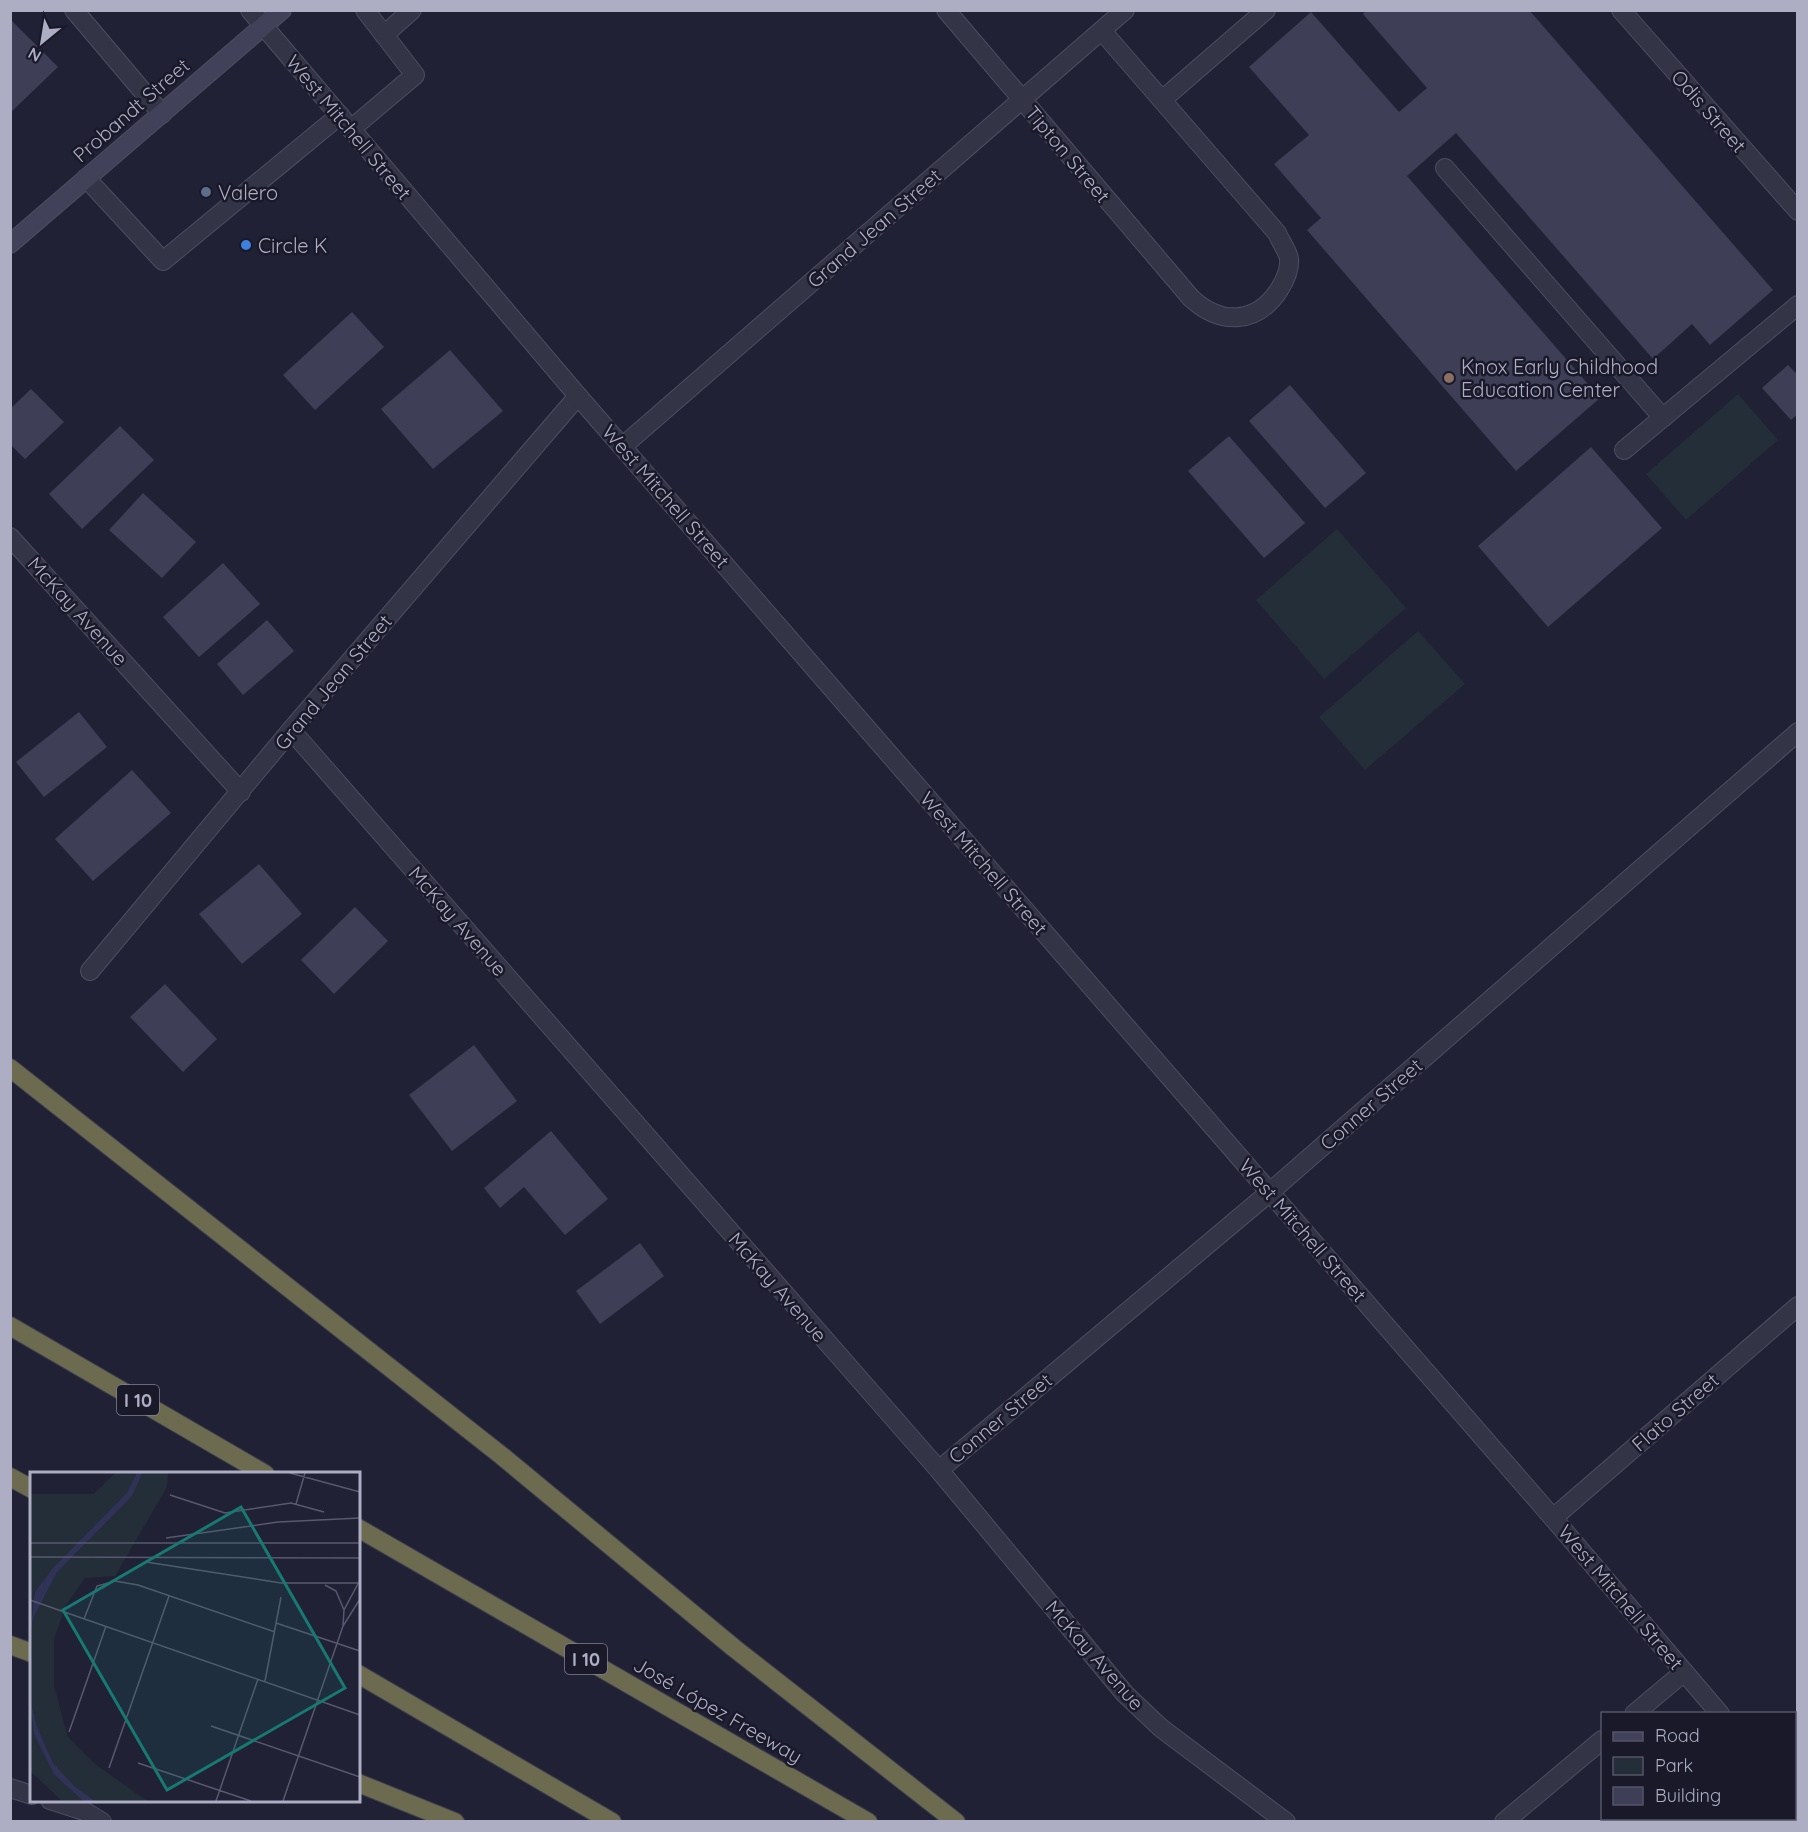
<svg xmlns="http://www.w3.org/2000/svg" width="1808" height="1832" viewBox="0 0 1808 1832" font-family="Quicksand,sans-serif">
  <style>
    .green { fill: #232e38 }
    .building { fill: #3e3f57 }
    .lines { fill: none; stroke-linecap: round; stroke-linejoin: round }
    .service-casing { stroke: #4e4e61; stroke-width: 20 }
    .minor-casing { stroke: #4e4e61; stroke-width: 20 }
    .tertiary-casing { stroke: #4e4e61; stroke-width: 20 }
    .secondary-casing { stroke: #4e4e61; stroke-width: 20 }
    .motorway-casing { stroke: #3b3b4d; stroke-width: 20 }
    .service { stroke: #333446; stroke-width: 18 }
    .minor { stroke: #333446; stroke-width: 18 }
    .tertiary { stroke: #333446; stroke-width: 18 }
    .secondary { stroke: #414159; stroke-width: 18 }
    .motorway { stroke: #6c6b50; stroke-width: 18 }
    .service-dot { fill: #5c6f8a; stroke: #19192a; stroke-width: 2 }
    .shop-dot { fill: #3f7fe0; stroke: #19192a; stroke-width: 2 }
    .education-dot { fill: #8d6e63; stroke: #19192a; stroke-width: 2 }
    .labels { text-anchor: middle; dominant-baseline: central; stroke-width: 5; stroke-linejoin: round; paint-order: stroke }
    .shield { fill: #19192a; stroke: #818195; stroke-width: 1.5 }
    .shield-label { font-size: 18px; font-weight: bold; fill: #adadc3 }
    .street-label { font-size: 20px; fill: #adadc3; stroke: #19192a }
    .poi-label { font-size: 20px; fill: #adadc3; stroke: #19192a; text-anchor: start }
    .inset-road { fill: none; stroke: #58596e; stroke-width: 1.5 }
    .view { fill: #177972; fill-opacity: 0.15; stroke: #177972; stroke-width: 3 }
    .inset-edge { fill: none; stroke: #adadc3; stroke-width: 3 }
  </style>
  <rect width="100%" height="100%" fill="#202135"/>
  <path class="green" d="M 1738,394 L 1778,440 L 1686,520 L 1646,474 Z
    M 1337,529 L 1406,608 L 1324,679 L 1256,600 Z
    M 1418,631 L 1465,684 L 1365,770 L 1319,717 Z"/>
  <path class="building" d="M 1367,10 L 1529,10 L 1773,290 L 1710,345 L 1692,324 L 1653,359 L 1456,133 L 1407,176 L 1600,398 L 1516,471 L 1307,230 L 1321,218 L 1274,164 L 1309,135 L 1249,67 L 1311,12 L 1399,112 L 1427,88 L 1363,14 Z
    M 10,19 L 58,67 L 10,113 Z
    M 352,312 L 384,347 L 315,410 L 283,375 Z
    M 450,350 L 503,411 L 433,469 L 381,409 Z
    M 1788,365 L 1798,375 L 1798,414 L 1791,420 L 1762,388 Z
    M 1290,385 L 1366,473 L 1325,508 L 1249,421 Z
    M 31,389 L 64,422 L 25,459 L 10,444 L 10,409 Z
    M 120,426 L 154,460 L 82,529 L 49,494 Z
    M 1229,436 L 1305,523 L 1264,558 L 1188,471 Z
    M 1591,447 L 1662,528 L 1548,627 L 1478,546 Z
    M 143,493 L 196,542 L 162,578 L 109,530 Z
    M 223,563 L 260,604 L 199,657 L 163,617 Z
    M 267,620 L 294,651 L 243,695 L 217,664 Z
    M 79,712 L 107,747 L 44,797 L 16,762 Z
    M 132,770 L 171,813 L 93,881 L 55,839 Z
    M 259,864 L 302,914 L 242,964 L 199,914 Z
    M 355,907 L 388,941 L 334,994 L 301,960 Z
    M 165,984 L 217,1039 L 183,1072 L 130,1017 Z
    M 474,1045 L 517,1101 L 452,1151 L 409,1095 Z
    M 551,1131 L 608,1199 L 565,1235 L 524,1187 L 500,1208 L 484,1188 Z
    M 640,1243 L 664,1276 L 600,1324 L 576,1291 Z"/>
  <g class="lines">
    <g class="service-casing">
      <path id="service" d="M 74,10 L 162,114
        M 1102,31 L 1277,233 C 1280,241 1288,251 1289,259 C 1290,269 1284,282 1279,290 C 1256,325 1220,325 1191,298
        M 384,35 L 412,10
        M 1162,100 L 1266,10
        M 351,129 L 415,75 L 365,10
        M 1445,168 L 1663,418
        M 86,178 L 163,261 L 340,115
        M 1624,450 L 1798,305"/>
    </g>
    <g class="minor-casing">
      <path id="minor" d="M 946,10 L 1191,298
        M 1621,10 L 1798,211
        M 623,446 L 1125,10
        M 10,537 L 241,792
        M 291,730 L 939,1470 L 1125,1694 L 1161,1728 L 1286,1822
        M 90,971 L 291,730 L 578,396
        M 939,1470 L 1270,1192 L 1798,732
        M 1553,1518 L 1798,1306
        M 1634,1714 L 1684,1672
        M 10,1788 L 32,1795
        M 50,1800 L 84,1811 L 102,1822
        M 1504,1822 L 1602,1740"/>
    </g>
    <g class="tertiary-casing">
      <path id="tertiary" d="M 250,10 L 578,396 L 1553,1518 L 1720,1714
        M 1794,1801 L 1798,1804"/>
    </g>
    <g class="secondary-casing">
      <path id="secondary" d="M 10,244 L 282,10"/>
    </g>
    <g class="motorway-casing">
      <path id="motorway" d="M 10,1068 L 502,1456 L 734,1648 L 956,1822
        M 10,1326 L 265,1474
        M 10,1477 L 32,1489
        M 358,1528 L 868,1822
        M 10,1645 L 32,1653
        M 358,1674 L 612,1822
        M 358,1783 L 455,1822"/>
    </g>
    <use href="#service" class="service"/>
    <use href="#minor" class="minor"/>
    <use href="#tertiary" class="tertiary"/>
    <use href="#secondary" class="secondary"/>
    <use href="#motorway" class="motorway"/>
  </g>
  <circle class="service-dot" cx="206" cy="192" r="6"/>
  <circle class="shop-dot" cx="246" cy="245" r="6"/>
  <circle class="education-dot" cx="1449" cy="378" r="6"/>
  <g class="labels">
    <g class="shield">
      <rect x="117" y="1385" width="42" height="30" rx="4.5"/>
      <rect x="565" y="1644" width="42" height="30" rx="4.5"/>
    </g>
    <g class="shield-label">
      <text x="138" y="1400">I 10</text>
      <text x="586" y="1659">I 10</text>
    </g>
    <g class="street-label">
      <text transform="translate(131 110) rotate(-41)">Probandt Street</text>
      <text transform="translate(1709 111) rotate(49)">Odis Street</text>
      <text transform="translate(349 127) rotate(50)">West Mitchell Street</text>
      <text transform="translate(1068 154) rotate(50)">Tipton Street</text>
      <text transform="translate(874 228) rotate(-41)">Grand Jean Street</text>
      <text transform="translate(666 496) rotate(49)">West Mitchell Street</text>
      <text transform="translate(78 611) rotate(48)">McKay Avenue</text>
      <text transform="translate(333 682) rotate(-50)">Grand Jean Street</text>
      <text transform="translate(984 863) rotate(49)">West Mitchell Street</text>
      <text transform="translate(458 921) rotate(49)">McKay Avenue</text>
      <text transform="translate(1371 1104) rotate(-41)">Conner Street</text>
      <text transform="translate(1303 1230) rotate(49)">West Mitchell Street</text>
      <text transform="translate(778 1287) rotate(49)">McKay Avenue</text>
      <text transform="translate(1675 1412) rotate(-41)">Flato Street</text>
      <text transform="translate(1000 1418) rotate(-40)">Conner Street</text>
      <text transform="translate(1621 1597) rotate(50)">West Mitchell Street</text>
      <text transform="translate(1095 1655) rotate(49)">McKay Avenue</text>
      <text transform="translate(718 1710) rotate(30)">José López Freeway</text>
    </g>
    <g class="poi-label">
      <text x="218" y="192">Valero</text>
      <text x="258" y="245">Circle K</text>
      <text x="1461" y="366">Knox Early Childhood<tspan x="1461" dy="23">Education Center</tspan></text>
    </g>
  </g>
  <g transform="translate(30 1472)">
    <rect width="330" height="330" fill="#202135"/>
    <path d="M 85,1 L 138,1 L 137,15 L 85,104 L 55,106 L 36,133 L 24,167 L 24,214 L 38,265 L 65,292 L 117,329 L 32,329 L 0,299 L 0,22 L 64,22 Z" fill="#232e38"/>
    <path d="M 107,1 L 112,1 L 102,24 L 27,100 L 3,146 L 0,162 L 5,120 L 23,96 L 97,21 ZM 0,226 L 6,253 L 23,291 L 44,314 L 65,329 L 53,329 L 24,302 L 4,262 Z" fill="#303258"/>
    <path class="inset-road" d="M 260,1 L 330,20M 140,23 L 195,41 L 261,31 L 294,40M 266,32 L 275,1M 136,66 L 248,50 L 330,46M 0,71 L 330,71M 0,85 L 330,86M 116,90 L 251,111 L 330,111M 295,113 L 306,119 L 314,138M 0,128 L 330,243M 54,147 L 67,114 L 85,109 L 108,113 L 245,160M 246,151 L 330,179M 313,154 L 314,138 L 330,108M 235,209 L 251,125M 181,254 L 330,305M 39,260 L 76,154M 108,291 L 221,329M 79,296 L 139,124M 186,329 L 228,207M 253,329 L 313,154 L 330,127"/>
    <path class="view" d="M 211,35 L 315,216 L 137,318 L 33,138 Z"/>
    <rect width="330" height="330" class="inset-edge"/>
  </g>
  <rect width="1808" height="1832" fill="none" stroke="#adadc3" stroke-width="24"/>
  <rect x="1601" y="1712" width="195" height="108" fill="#19192a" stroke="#545467" stroke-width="1.5"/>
  <rect x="1613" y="1732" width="30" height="9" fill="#414159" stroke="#545467" stroke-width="1.5"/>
  <text x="1655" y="1742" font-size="18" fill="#adadc3">Road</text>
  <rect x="1613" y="1757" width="30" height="18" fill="#232e38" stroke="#545467" stroke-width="1.5"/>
  <text x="1655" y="1772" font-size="18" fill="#adadc3">Park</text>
  <rect x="1613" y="1787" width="30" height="18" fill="#3e3f57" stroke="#545467" stroke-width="1.5"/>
  <text x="1655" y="1802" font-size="18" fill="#adadc3">Building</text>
  <g transform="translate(42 42) rotate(210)" stroke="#19192a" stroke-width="4.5" paint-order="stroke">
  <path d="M0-4.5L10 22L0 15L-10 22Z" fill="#adadc3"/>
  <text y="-9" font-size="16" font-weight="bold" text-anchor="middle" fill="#adadc3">N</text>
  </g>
</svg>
